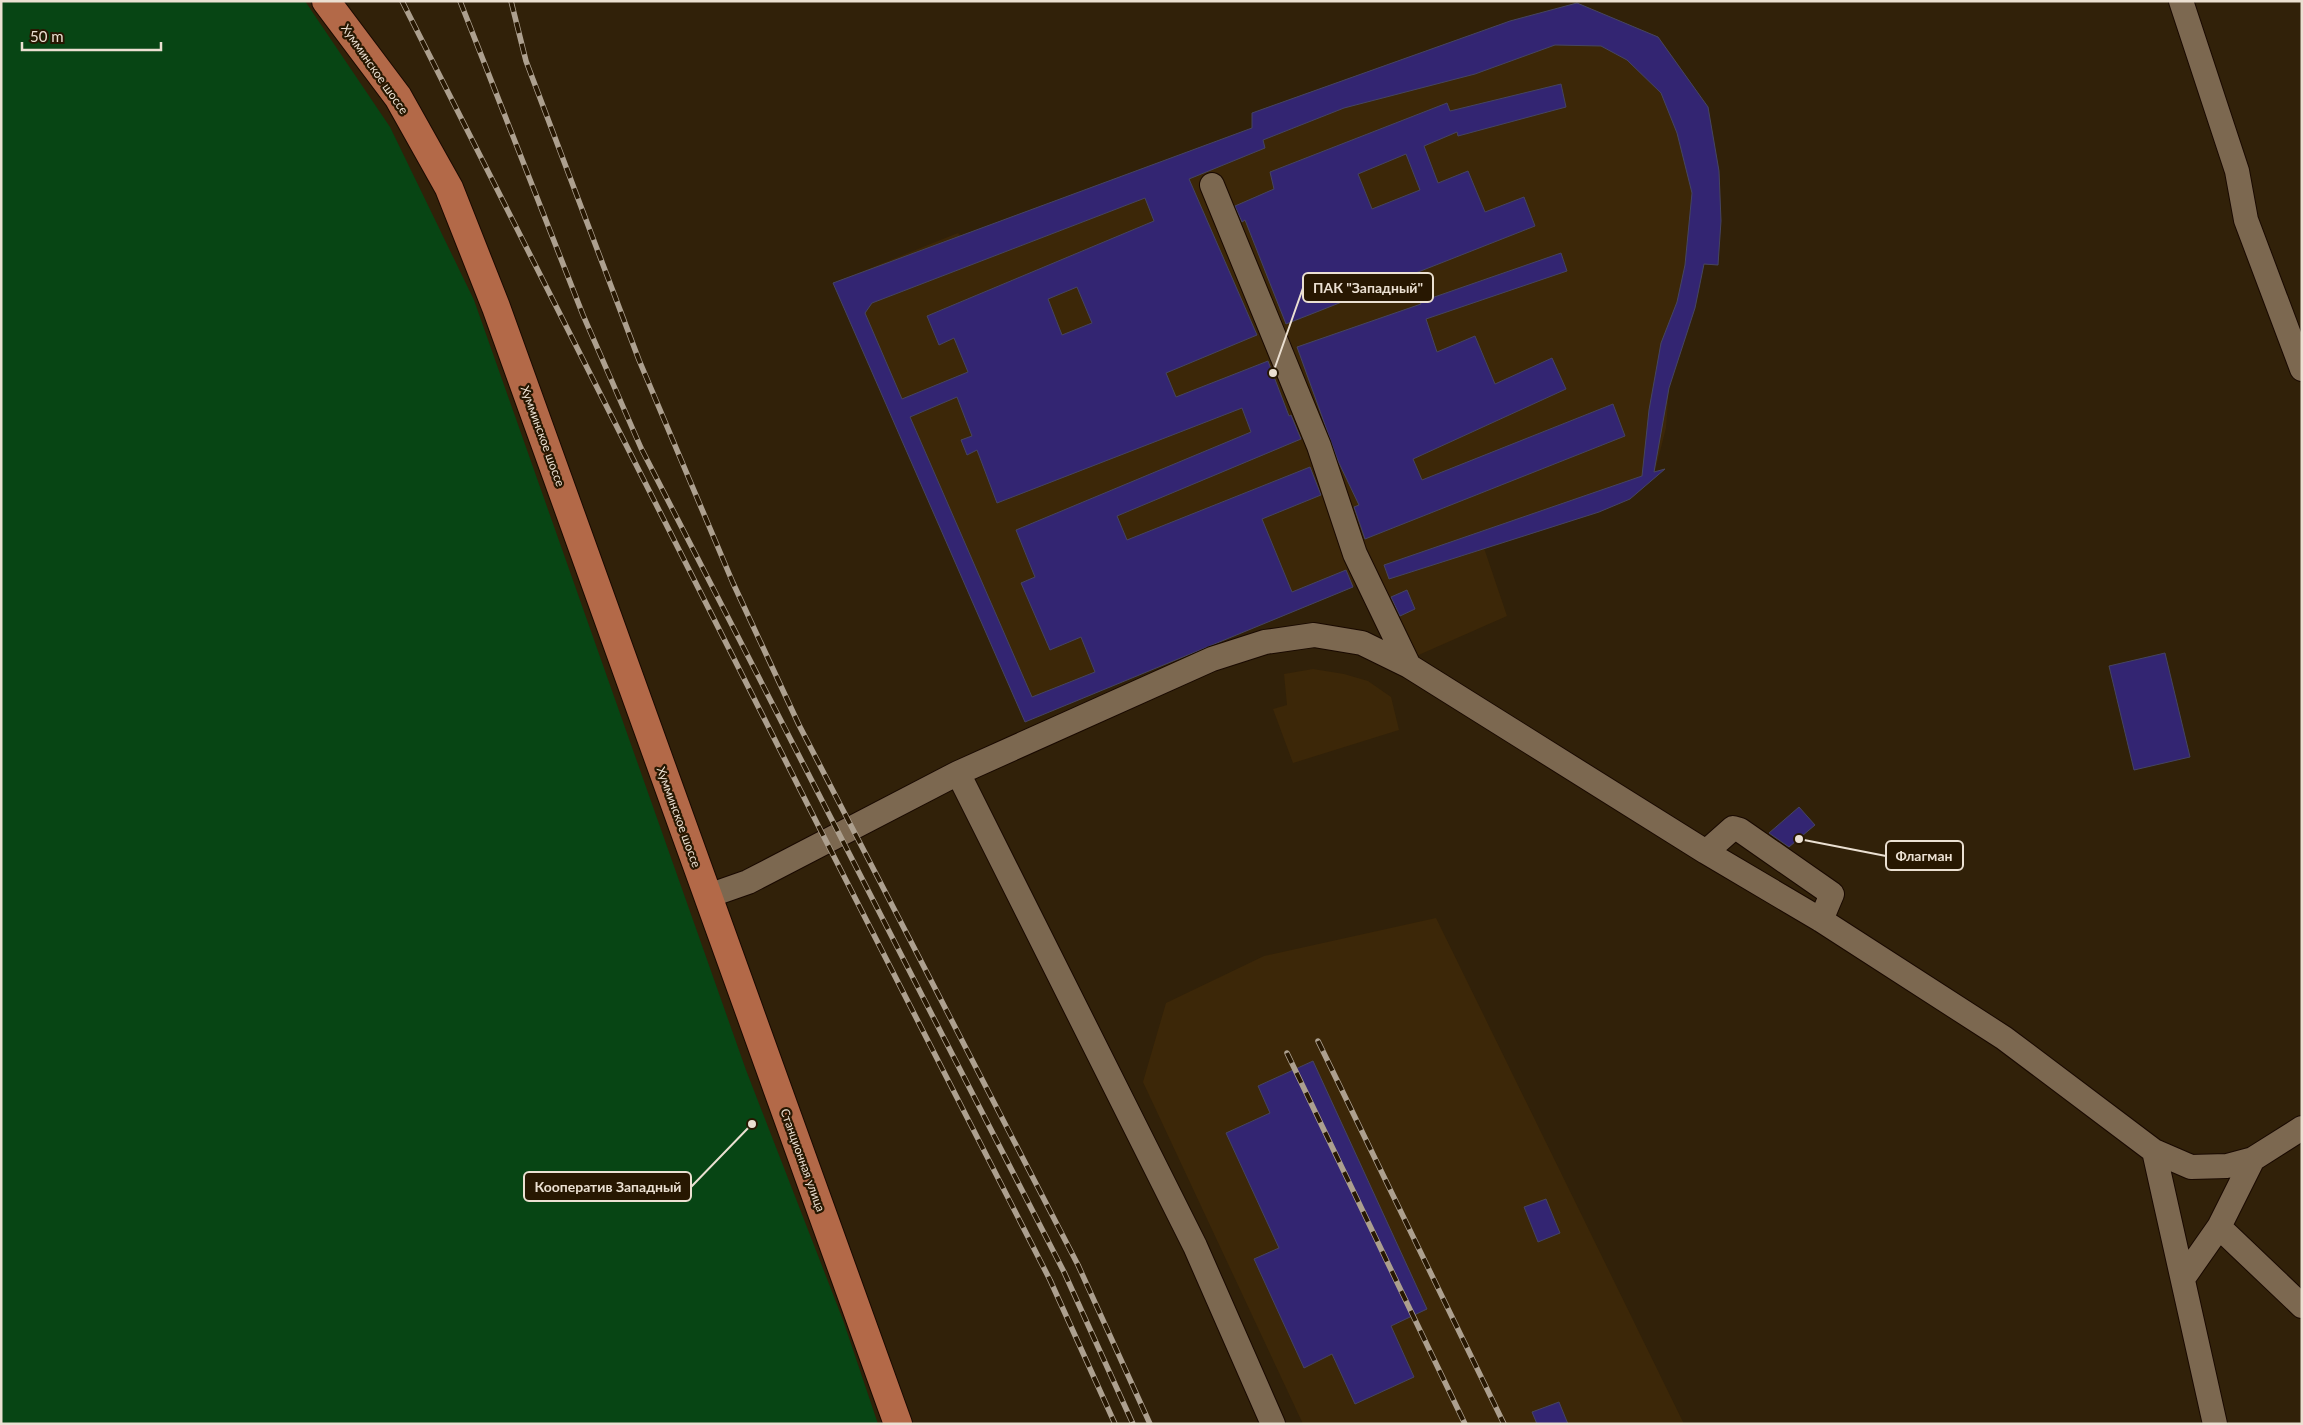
<svg xmlns="http://www.w3.org/2000/svg" width="2303" height="1425" viewBox="0 0 2303 1425" font-family="Lato,sans-serif">
  <style>
    .built { fill: #3c2708 }
    .green { fill: #074514 }
    .building { fill: #332572; stroke: #464560; fill-rule: evenodd }
    .lines { fill: none; stroke-linecap: round; stroke-linejoin: round }
    .minor-casing { stroke: #190900; stroke-width: 26 }
    .major-casing { stroke: #190900; stroke-width: 30 }
    .minor { stroke: #7c6850; stroke-width: 24 }
    .major { stroke: #b36948; stroke-width: 28 }
    .rail-casing { stroke: #ada08f; stroke-width: 5.5 }
    .rail { stroke: #271701; stroke-width: 4; stroke-dasharray: 11; stroke-linecap: butt }
    .labels { text-anchor: middle; dominant-baseline: central; stroke-width: 4.5; stroke-linejoin: round; paint-order: stroke }
    .street-label { font-size: 12px; fill: #ebe0d2; stroke: #271701 }
    .leader { fill: none; stroke: #ebe0d2; stroke-width: 2 }
    .callout-dot { fill: #ebe0d2; stroke: #271701; stroke-width: 2 }
    .callout { fill: #271701; stroke: #ebe0d2; stroke-width: 2 }
    .callout-label { font-size: 14px; text-anchor: middle; font-weight: bold; fill: #ebe0d2 }
  </style>
  <rect width="100%" height="100%" fill="#312109"/>
  <path class="built" d="M 1577,3 L 1659,37 L 1708,107 L 1720,177 L 1721,221 L 1718,265 L 1704,265 L 1695,308 L 1669,388 L 1666,428 L 1653,479 L 1630,499 L 1599,512 L 1484,548 L 1507,616 L 1414,657 L 1376,577 L 1025,722 L 833,283 L 958,233 L 967,243 L 1252,128 L 1252,113 L 1510,21 Z
    M 1313,669 L 1344,674 L 1368,681 L 1391,697 L 1399,730 L 1293,763 L 1273,709 L 1287,705 L 1284,674 Z
    M 1436,918 L 1684,1424 L 1303,1424 L 1143,1082 L 1166,1003 L 1264,956 Z"/>
  <path class="green" d="M 1,1 L 305,1 L 390,127 L 474,300 L 746,1070 L 843,1320 L 878,1424 L 1,1424 Z"/>
  <path class="building" d="M 1577,3 L 1658,37 L 1708,107 L 1719,171 L 1721,221 L 1718,265 L 1704,264 L 1695,308 L 1669,388 L 1654,472 L 1665,469 L 1630,499 L 1599,512 L 1389,579 L 1384,565 L 1642,476 L 1649,410 L 1661,343 L 1677,302 L 1685,265 L 1692,193 L 1677,133 L 1661,93 L 1627,60 L 1601,46 L 1555,45 L 1475,74 L 1344,108 L 1263,140 L 1265,148 L 1189,179 L 1257,335 L 1166,373 L 1176,397 L 1268,361 L 1289,416 L 1291,415 L 1301,439 L 1117,516 L 1127,540 L 1310,467 L 1321,495 L 1262,519 L 1292,592 L 1346,570 L 1353,587 L 1025,722 L 833,283 L 1252,128 L 1252,113 L 1510,21 ZM 1145,198 L 1154,221 L 927,316 L 939,345 L 954,338 L 968,372 L 902,399 L 865,313 L 872,303 ZM 1077,287 L 1092,323 L 1062,335 L 1048,299 ZM 957,397 L 972,436 L 961,440 L 967,455 L 977,450 L 997,503 L 1242,408 L 1251,432 L 1016,530 L 1035,577 L 1021,583 L 1050,650 L 1081,637 L 1095,672 L 1032,697 L 910,417 Z
    M 1561,84 L 1566,107 L 1458,136 L 1457,132 L 1424,146 L 1438,183 L 1468,171 L 1485,212 L 1524,197 L 1535,226 L 1286,324 L 1245,220 L 1242,222 L 1235,206 L 1274,189 L 1270,172 L 1447,103 L 1450,111 ZM 1406,154 L 1420,190 L 1372,209 L 1358,174 Z
    M 1561,253 L 1567,271 L 1426,319 L 1437,352 L 1475,336 L 1495,384 L 1552,358 L 1566,389 L 1413,459 L 1422,480 L 1613,404 L 1625,436 L 1365,539 L 1354,507 L 1359,505 L 1338,461 L 1297,347 L 1421,304 L 1420,302 Z
    M 1407,590 L 1415,609 L 1400,616 L 1391,597 Z
    M 2165,653 L 2190,757 L 2134,770 L 2109,666 Z
    M 1799,807 L 1815,825 L 1789,847 L 1769,833 Z
    M 1313,1061 L 1427,1309 L 1391,1326 L 1414,1377 L 1355,1404 L 1332,1354 L 1304,1368 L 1254,1259 L 1279,1248 L 1226,1133 L 1270,1113 L 1258,1086 Z
    M 1546,1199 L 1560,1233 L 1538,1242 L 1524,1207 Z
    M 1559,1402 L 1568,1424 L 1537,1424 L 1532,1412 Z"/>
  <g class="lines">
    <g class="minor-casing">
      <path id="minor" d="M 2181,1 L 2237,171 L 2246,220 L 2302,369
        M 1212,185 L 1319,446 L 1355,554 L 1409,666
        M 958,773 L 1195,1246 L 1273,1424
        M 1706,852 L 1733,828 L 1740,830 L 1832,894 L 1821,920
        M 708,896 L 748,882 L 958,773 L 1212,659 L 1265,642 L 1314,635 L 1362,643 L 1409,666 L 1706,852 L 1821,920 L 2004,1038 L 2154,1151 L 2191,1167 L 2227,1166 L 2253,1159 L 2302,1128
        M 2154,1151 L 2215,1424
        M 2219,1227 L 2302,1306
        M 2184,1277 L 2219,1227 L 2253,1159"/>
    </g>
    <g class="major-casing">
      <path id="major" d="M 326,1 L 398,97 L 449,188 L 496,307 L 898,1424"/>
    </g>
    <use href="#minor" class="minor"/>
    <use href="#major" class="major"/>
    <g class="rail-casing">
      <path id="rail" d="M 402,1 L 826,841 L 1050,1280 L 1115,1424
        M 460,1 L 583,315 L 641,448 L 1064,1272 L 1133,1424
        M 511,1 L 526,61 L 639,360 L 733,583 L 799,725 L 1078,1265 L 1150,1424
        M 1318,1041 L 1504,1424
        M 1287,1053 L 1465,1424"/>
    </g>
    <use href="#rail" class="rail"/>
  </g>
  <g class="labels">
    <g class="street-label">
      <text transform="translate(375 69) rotate(55)">Хумминское шоссе</text>
      <text transform="translate(543 436) rotate(70)">Хумминское шоссе</text>
      <text transform="translate(679 817) rotate(70)">Хумминское шоссе</text>
      <text transform="translate(803 1160) rotate(70)">Станционная улица</text>
    </g>
  </g>
  <path class="leader" d="M1273 373L1303 288M1799 839L1886 856M752 1124L691 1187"/>
  <g class="callout-dot">
    <circle cx="1273" cy="373" r="5"/>
    <circle cx="1799" cy="839" r="5"/>
    <circle cx="752" cy="1124" r="5"/>
  </g>
  <g class="callout">
    <rect x="1303" y="273" width="130" height="29" rx="5"/>
    <rect x="1886" y="841" width="77" height="29" rx="5"/>
    <rect x="524" y="1172" width="167" height="29" rx="5"/>
  </g>
  <g class="callout-label">
    <text x="1368" y="293">ПАК "Западный"</text>
    <text x="1924" y="861">Флагман</text>
    <text x="608" y="1192">Кооператив Западный</text>
  </g>
  <rect width="2303" height="1425" fill="none" stroke="#ebe0d2" stroke-width="5"/>
  <path d="M22 42v8h139v-8" fill="none" stroke="#ebe0d2" stroke-width="2.5"/>
  <text x="30" y="42" font-size="15" fill="#ebe0d2" stroke="#271701" stroke-width="4" paint-order="stroke">50 m</text>
</svg>
